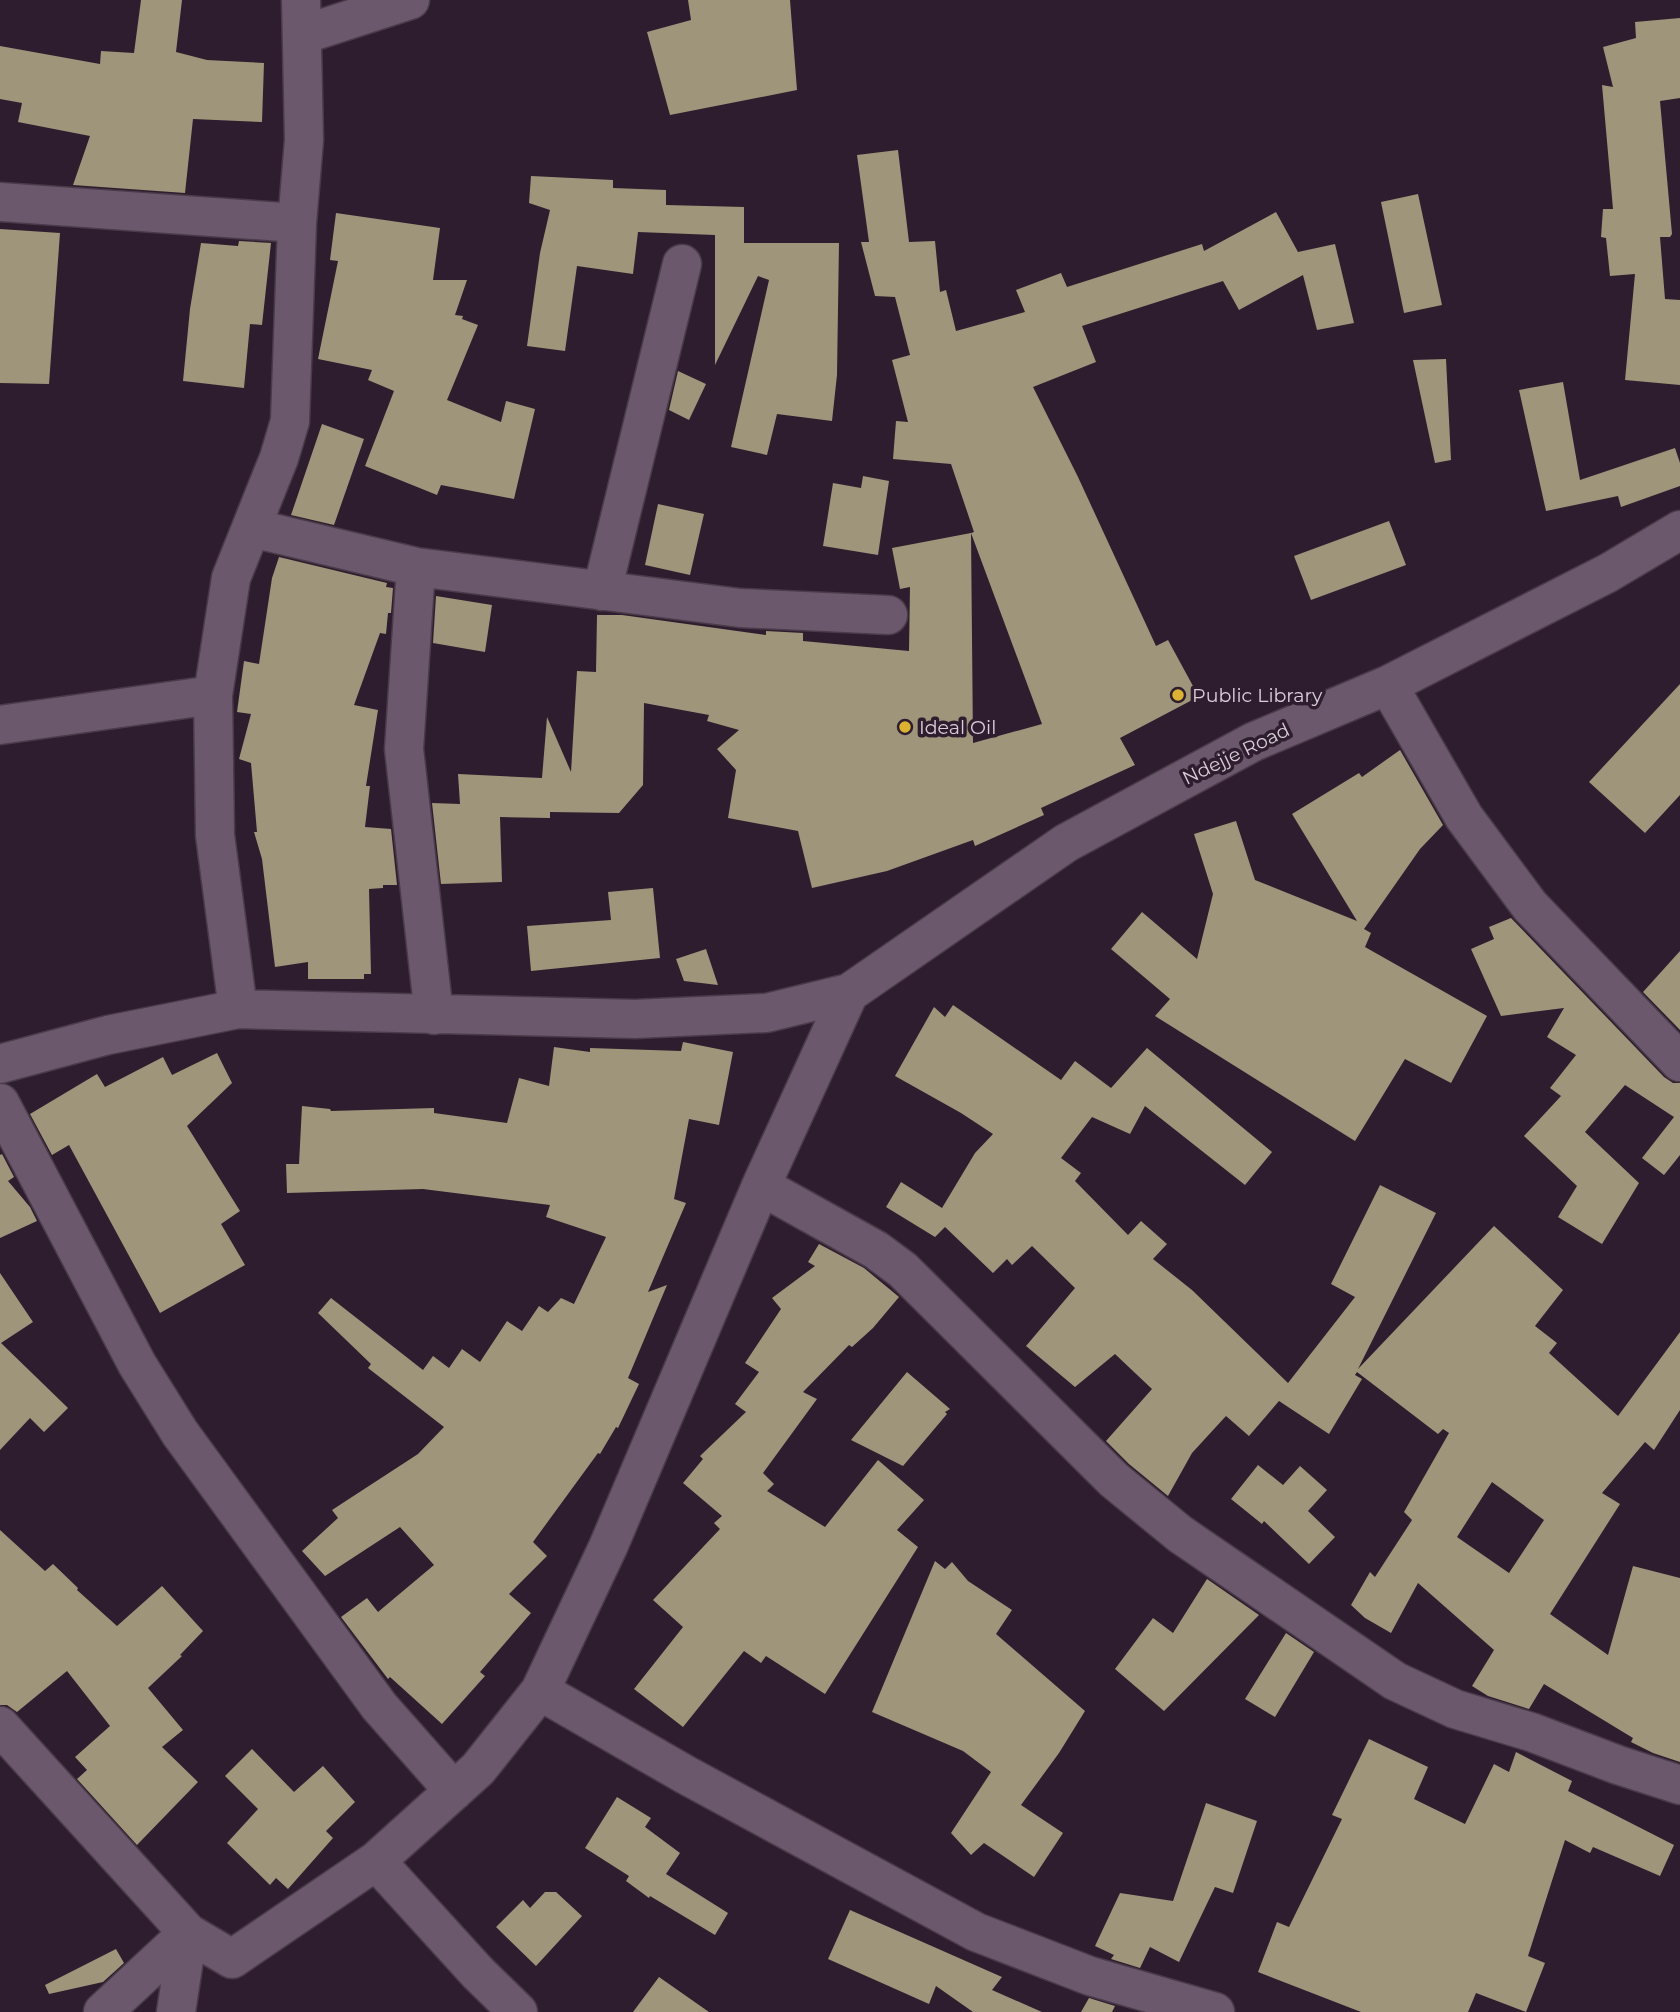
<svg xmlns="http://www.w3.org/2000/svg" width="1680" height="2012" viewBox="0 0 1680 2012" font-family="Montserrat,sans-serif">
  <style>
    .building { fill: #9f957a; fill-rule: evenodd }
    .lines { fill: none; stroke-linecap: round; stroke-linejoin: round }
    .minor-casing { stroke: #493b49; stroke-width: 41 }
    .minor { stroke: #6c586c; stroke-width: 38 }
    .poi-dot { fill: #dcb233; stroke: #2e1d2e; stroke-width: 2.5 }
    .labels { text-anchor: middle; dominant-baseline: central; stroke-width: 7; stroke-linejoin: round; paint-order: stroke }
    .poi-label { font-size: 19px; fill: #daced9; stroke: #2e1d2e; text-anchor: start }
    .street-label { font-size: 19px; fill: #daced9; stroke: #2e1d2e }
  </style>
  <rect width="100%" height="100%" fill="#2e1d2e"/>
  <path class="building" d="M 141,0 L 182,0 L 176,52 L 207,60 L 264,63 L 262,122 L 193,119 L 185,193 L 73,185 L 90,136 L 18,122 L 22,103 L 0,99 L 0,46 L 100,64 L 101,51 L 134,53 Z
    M 688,0 L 790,0 L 797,90 L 670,115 L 647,32 L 691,20 Z
    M 1680,18 L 1680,98 L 1660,101 L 1672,234 L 1670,237 L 1660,237 L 1665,299 L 1680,300 L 1680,385 L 1625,380 L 1635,274 L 1610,276 L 1606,238 L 1601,237 L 1603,209 L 1613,209 L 1602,85 L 1613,87 L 1603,47 L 1636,38 L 1635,22 Z
    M 898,150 L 909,242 L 935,241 L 940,292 L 946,290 L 956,331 L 1025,312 L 1016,290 L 1061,273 L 1067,287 L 1202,244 L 1204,251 L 1276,212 L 1298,252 L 1335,244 L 1354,323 L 1317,330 L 1303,275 L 1239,310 L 1223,281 L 1082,326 L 1096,362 L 1033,387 L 1078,477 L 1156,646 L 1168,640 L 1193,686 L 1196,698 L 1120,738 L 1135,765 L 1041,808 L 1044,815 L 975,846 L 973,840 L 887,871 L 812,888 L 798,831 L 728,818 L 736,770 L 717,749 L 739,730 L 707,721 L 709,715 L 644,703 L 643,785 L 619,813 L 550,812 L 550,818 L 500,817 L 502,882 L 441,884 L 432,803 L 460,804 L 458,774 L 542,778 L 547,717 L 571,772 L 577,671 L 596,672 L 597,615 L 622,615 L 766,635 L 766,631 L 803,633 L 803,641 L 909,651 L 910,587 L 900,589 L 892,548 L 971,533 L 973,743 L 1042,724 L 971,533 L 974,532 L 951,464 L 893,459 L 896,421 L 908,422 L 892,360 L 910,355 L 895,297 L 875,296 L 861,242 L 869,242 L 857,155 Z
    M 531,176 L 613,180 L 613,188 L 666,190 L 666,205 L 744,207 L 744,243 L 839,243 L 837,375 L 832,421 L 777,414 L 767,455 L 731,447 L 769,280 L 758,276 L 715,365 L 715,235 L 638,232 L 633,274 L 577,266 L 565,351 L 527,346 L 540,253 L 550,210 L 529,203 Z
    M 1418,194 L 1442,305 L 1404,313 L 1381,202 Z
    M 336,213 L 440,228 L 433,280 L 467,280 L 455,315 L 463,316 L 462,319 L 478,325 L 447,400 L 501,422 L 506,401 L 535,409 L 514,499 L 441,485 L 437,495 L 365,466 L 394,391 L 368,380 L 372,370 L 318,359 L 338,261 L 330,260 Z
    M 0,229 L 60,233 L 49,384 L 0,383 Z
    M 239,241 L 271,243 L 262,325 L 250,324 L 244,388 L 183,381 L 190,309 L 201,243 L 238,246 Z
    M 1446,359 L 1451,460 L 1435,463 L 1413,360 Z
    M 678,371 L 706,384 L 689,420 L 669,410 Z
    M 1563,382 L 1580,480 L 1675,448 L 1680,463 L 1680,486 L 1621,507 L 1618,496 L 1546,511 L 1519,390 Z
    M 322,424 L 364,439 L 334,525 L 291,515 Z
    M 863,476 L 889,481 L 878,555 L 823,546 L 833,483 L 861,488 Z
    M 658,504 L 704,514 L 690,575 L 645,565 Z
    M 1389,521 L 1406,565 L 1311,600 L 1294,556 Z
    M 279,557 L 387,583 L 386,587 L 393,588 L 391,613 L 388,613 L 386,634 L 380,633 L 354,705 L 378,710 L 366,786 L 370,786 L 365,827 L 391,829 L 397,885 L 383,885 L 383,888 L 369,889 L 371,974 L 364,974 L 364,979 L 308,979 L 308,962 L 275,967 L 262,859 L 254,832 L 257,832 L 251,763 L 239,759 L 251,714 L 237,712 L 244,661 L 259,664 L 272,578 Z
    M 436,596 L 492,605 L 485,652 L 433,643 Z
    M 1680,684 L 1680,795 L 1645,833 L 1589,782 Z
    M 1400,750 L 1443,825 L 1420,849 L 1364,929 L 1371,933 L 1365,947 L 1487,1016 L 1451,1083 L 1405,1059 L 1355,1141 L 1155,1016 L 1170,999 L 1111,949 L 1142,912 L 1197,959 L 1213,894 L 1194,834 L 1236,821 L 1255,880 L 1357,921 L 1292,814 L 1359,773 L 1362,777 Z
    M 653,888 L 660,958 L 531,971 L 527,926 L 611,920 L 608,892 Z
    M 1511,918 L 1664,1077 L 1673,1083 L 1680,1083 L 1680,1155 L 1664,1175 L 1642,1158 L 1674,1117 L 1625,1085 L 1585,1132 L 1639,1183 L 1602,1244 L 1558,1217 L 1577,1186 L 1524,1136 L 1561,1096 L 1550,1088 L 1576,1055 L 1547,1037 L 1564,1008 L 1501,1016 L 1471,949 L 1494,939 L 1489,927 Z
    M 706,949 L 718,985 L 684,981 L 676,959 Z
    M 1680,951 L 1680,1030 L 1643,992 Z
    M 953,1005 L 1061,1080 L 1075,1061 L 1111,1088 L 1147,1048 L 1272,1152 L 1245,1185 L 1145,1106 L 1130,1134 L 1092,1117 L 1061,1158 L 1081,1173 L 1075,1181 L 1128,1235 L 1141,1221 L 1167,1244 L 1153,1259 L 1192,1290 L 1288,1383 L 1355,1297 L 1331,1284 L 1380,1185 L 1436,1213 L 1358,1369 L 1494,1226 L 1563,1290 L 1535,1326 L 1557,1343 L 1549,1353 L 1618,1416 L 1680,1332 L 1680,1410 L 1654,1450 L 1645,1442 L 1602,1493 L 1620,1504 L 1550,1614 L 1608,1655 L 1633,1566 L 1680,1578 L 1680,1762 L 1653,1753 L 1631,1742 L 1633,1738 L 1544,1684 L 1529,1709 L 1488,1696 L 1472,1686 L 1494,1650 L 1418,1583 L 1391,1633 L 1365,1618 L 1351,1605 L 1370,1572 L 1375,1577 L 1412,1520 L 1404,1512 L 1449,1433 L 1443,1429 L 1438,1434 L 1357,1372 L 1355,1375 L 1362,1379 L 1329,1434 L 1279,1401 L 1249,1436 L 1226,1416 L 1192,1453 L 1168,1496 L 1129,1464 L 1106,1441 L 1152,1389 L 1115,1354 L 1075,1387 L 1026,1346 L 1075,1288 L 1032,1246 L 1012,1265 L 1007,1259 L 993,1273 L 945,1227 L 935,1237 L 886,1207 L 901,1182 L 942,1208 L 975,1153 L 993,1134 L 961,1113 L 895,1076 L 934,1007 L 945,1017 ZM 1492,1482 L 1544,1520 L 1509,1573 L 1457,1537 Z
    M 683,1042 L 733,1052 L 719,1125 L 689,1119 L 674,1199 L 686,1203 L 648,1292 L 667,1285 L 628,1378 L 639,1384 L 618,1428 L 616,1427 L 600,1454 L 598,1453 L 533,1542 L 547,1556 L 509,1594 L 531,1613 L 480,1672 L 485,1676 L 442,1724 L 390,1677 L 388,1679 L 341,1617 L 367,1598 L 378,1612 L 434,1565 L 400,1527 L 325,1576 L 302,1551 L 338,1518 L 332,1510 L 418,1454 L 444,1427 L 368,1368 L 371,1364 L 318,1313 L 331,1298 L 423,1370 L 433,1356 L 449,1368 L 462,1349 L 480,1362 L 507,1321 L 522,1331 L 539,1306 L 548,1312 L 561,1298 L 574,1304 L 606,1237 L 546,1217 L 550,1205 L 423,1189 L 287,1193 L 286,1164 L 299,1164 L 302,1106 L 330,1109 L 331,1111 L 434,1108 L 434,1113 L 507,1123 L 519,1078 L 549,1086 L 554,1047 L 590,1052 L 590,1048 L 681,1051 Z
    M 217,1053 L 232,1083 L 187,1126 L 240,1211 L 221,1224 L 245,1265 L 160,1313 L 69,1145 L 52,1155 L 30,1114 L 97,1074 L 105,1087 L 163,1057 L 172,1075 Z
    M 2,1154 L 14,1177 L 8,1181 L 30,1207 L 37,1221 L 0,1238 L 0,1155 Z
    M 819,1244 L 864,1268 L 899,1297 L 873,1328 L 852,1347 L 849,1345 L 803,1392 L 817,1399 L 763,1473 L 774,1484 L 767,1491 L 825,1527 L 878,1460 L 924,1500 L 897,1530 L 918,1547 L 825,1694 L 766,1656 L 761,1663 L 744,1651 L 683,1727 L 634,1689 L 683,1627 L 653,1600 L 720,1529 L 714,1523 L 722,1516 L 683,1483 L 703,1459 L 700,1456 L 746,1412 L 735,1404 L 759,1372 L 745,1363 L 781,1309 L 772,1298 L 815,1266 L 808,1262 Z
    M 0,1273 L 33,1322 L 1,1343 L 68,1408 L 44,1432 L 30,1418 L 0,1450 Z
    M 907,1372 L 950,1409 L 945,1412 L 947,1414 L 903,1466 L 851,1440 Z
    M 1258,1465 L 1283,1485 L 1300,1466 L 1327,1490 L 1308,1511 L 1335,1537 L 1309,1564 L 1264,1521 L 1262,1524 L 1231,1499 Z
    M 0,1530 L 45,1571 L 53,1564 L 78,1588 L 77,1590 L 117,1626 L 162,1586 L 203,1631 L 180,1655 L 182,1656 L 148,1688 L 183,1730 L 162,1747 L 198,1782 L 137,1845 L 77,1779 L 87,1770 L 75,1757 L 110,1726 L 67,1671 L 17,1712 L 7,1705 L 0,1705 Z
    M 935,1561 L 945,1569 L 952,1562 L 968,1581 L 1012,1610 L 996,1634 L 1085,1711 L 1059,1753 L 1021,1805 L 1063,1833 L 1034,1877 L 984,1843 L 971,1855 L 951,1833 L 991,1772 L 963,1751 L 872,1712 Z
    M 1207,1579 L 1259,1615 L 1164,1711 L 1115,1669 L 1153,1618 L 1173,1633 Z
    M 1286,1633 L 1314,1652 L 1275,1717 L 1245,1699 Z
    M 1369,1739 L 1428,1767 L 1414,1799 L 1465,1824 L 1494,1764 L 1509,1772 L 1516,1752 L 1572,1781 L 1568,1791 L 1674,1845 L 1660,1876 L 1593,1847 L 1590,1853 L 1565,1840 L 1528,1956 L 1545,1963 L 1526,2012 L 1476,1993 L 1468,2012 L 1361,2012 L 1258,1972 L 1277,1922 L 1289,1927 L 1342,1819 L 1332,1815 Z
    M 252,1749 L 294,1792 L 323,1766 L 355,1802 L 326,1831 L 333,1838 L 288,1889 L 276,1878 L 270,1885 L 227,1843 L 258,1809 L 225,1776 Z
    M 617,1797 L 651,1818 L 645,1827 L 680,1853 L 666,1874 L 728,1913 L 715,1935 L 650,1896 L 649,1898 L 626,1881 L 629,1876 L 585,1848 Z
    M 1206,1803 L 1257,1821 L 1233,1893 L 1215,1887 L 1179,1962 L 1150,1947 L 1140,1968 L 1111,1959 L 1114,1955 L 1095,1946 L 1120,1893 L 1173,1901 Z
    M 545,1892 L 556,1892 L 582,1916 L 536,1966 L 496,1927 L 523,1900 L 530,1908 Z
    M 850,1910 L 1002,1977 L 992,1990 L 1042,2012 L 973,2012 L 936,1986 L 929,2004 L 828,1959 Z
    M 116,1949 L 124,1963 L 103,1982 L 49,1994 L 45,1985 Z
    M 659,1977 L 709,2012 L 633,2012 Z
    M 1089,1998 L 1115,2006 L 1112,2012 L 1081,2012 Z"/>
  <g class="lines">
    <g class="minor-casing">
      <path id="minor" d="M 302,35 L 410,0
        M 0,202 L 297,223
        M 252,528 L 416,567 L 740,608 L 888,615
        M 416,567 L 404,749 L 434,1015
        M 602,591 L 682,264
        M 1388,685 L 1464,817 L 1530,906 L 1680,1062
        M 0,725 L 213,695
        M 238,1009 L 215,835 L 213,695 L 231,578 L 279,458 L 290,421 L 297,223 L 304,140 L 301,0
        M 0,1064 L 108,1035 L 238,1009 L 635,1019 L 766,1013 L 849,993 L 1066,843 L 1253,742 L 1388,685 L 1608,573 L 1680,530
        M 0,1103 L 137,1364 L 180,1433 L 379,1706 L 454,1791
        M 761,1186 L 876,1250 L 903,1270 L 1114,1480 L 1180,1534 L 1395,1681 L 1455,1709 L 1531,1732 L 1618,1765 L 1680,1785
        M 540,1691 L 686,1775 L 976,1932 L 1090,1976 L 1215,2012
        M 0,1726 L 188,1933 L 176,2012
        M 376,1861 L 478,1973 L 518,2012
        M 103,2012 L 188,1933 L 232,1959 L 376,1861 L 478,1769 L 540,1691 L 608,1547 L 761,1186 L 849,993"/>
    </g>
    <use href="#minor" class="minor"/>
  </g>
  <g class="poi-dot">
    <circle cx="1178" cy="695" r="7"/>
    <circle cx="905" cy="727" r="7"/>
  </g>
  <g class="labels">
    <g class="poi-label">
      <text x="1192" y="695">Public Library</text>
      <text x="919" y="727">Ideal Oil</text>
    </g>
    <g class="street-label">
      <text transform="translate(1236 754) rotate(-26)">Ndejje Road</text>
    </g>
  </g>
</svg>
